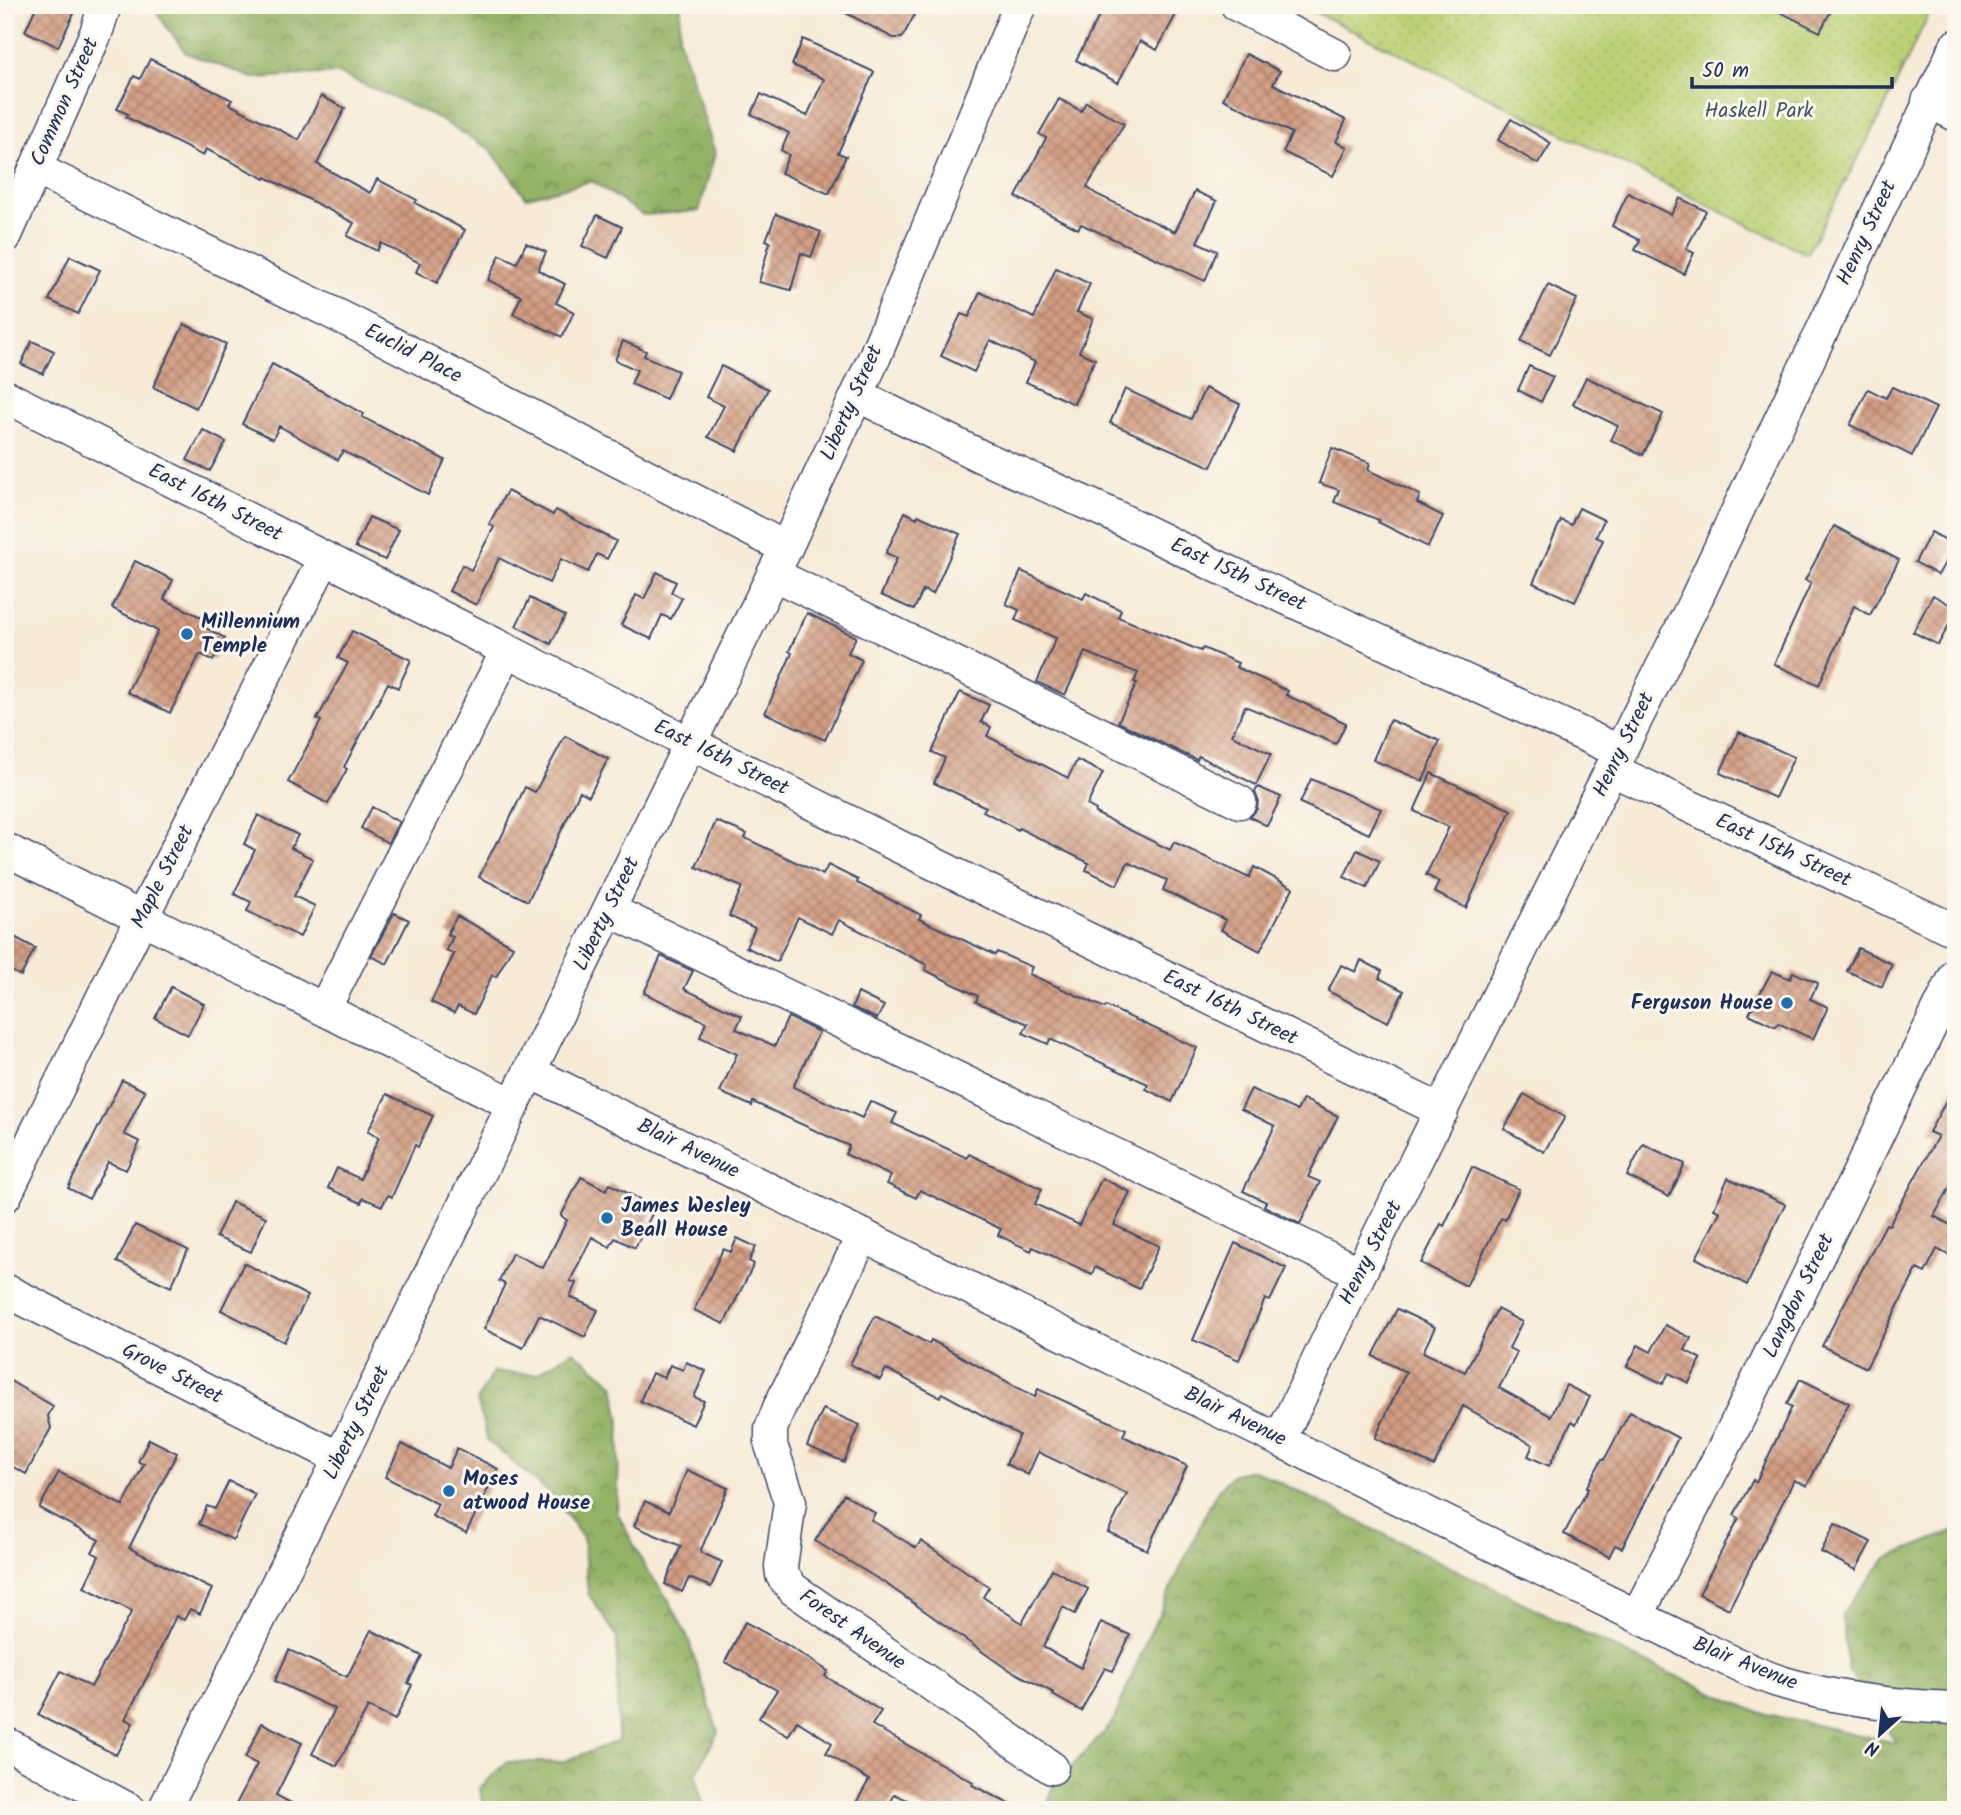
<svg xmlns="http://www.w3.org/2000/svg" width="1961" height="1815" viewBox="0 0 1961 1815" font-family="Kalam,sans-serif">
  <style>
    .forest { fill: url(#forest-crowns); stroke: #587162; stroke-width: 2 }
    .park { fill: url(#park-dots); stroke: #6b806a; stroke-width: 2 }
    .building { fill: url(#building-cross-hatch) }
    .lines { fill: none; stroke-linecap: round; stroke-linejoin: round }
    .minor-casing { stroke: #3c4b70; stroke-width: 35 }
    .minor { stroke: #fff; stroke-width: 32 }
    .poi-dot { fill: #1f6fb2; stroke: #fbf7ec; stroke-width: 2.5 }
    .labels { text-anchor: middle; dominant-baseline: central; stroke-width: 6; stroke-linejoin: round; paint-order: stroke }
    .street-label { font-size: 21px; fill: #1b2f5e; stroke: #fbf7ec }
    .park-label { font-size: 21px; fill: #435864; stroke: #fbf7ec }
    .poi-label { font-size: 21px; font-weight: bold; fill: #1b2f5e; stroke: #fbf7ec; text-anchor: start }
  </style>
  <defs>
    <pattern id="forest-crowns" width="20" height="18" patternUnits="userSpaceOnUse" patternTransform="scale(1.75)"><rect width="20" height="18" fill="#94b366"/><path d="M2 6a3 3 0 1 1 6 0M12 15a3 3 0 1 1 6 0" fill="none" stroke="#789257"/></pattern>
    <pattern id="park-dots" width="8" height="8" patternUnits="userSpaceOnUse" patternTransform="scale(1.75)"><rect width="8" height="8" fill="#bbd175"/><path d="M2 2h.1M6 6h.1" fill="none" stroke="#a0b468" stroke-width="1.8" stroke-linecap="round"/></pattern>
    <pattern id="building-cross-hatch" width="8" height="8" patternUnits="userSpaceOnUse" patternTransform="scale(1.75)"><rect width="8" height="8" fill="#d29d81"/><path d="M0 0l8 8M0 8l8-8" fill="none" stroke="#aa806d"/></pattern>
  </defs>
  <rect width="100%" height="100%" fill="#fbf7ec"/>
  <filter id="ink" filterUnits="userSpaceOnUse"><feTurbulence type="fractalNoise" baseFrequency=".0143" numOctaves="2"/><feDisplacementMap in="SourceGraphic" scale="14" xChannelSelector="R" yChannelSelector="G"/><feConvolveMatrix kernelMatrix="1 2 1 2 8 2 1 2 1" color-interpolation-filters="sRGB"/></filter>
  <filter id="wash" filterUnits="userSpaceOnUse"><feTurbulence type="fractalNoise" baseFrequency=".00686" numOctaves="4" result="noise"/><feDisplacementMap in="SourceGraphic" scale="28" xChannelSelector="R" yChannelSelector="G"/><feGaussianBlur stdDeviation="1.57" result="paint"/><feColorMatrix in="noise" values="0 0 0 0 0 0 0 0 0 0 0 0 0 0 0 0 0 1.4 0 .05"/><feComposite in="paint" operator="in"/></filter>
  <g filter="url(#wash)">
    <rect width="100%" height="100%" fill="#f7ebd7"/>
    <path class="forest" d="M 151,5 L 681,5 L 679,38 L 715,153 L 699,211 L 643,215 L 592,181 L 526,197 L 490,149 L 428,113 L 338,73 L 253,78 L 186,53 Z
      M 573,1351 L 614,1384 L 620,1423 L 617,1512 L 646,1569 L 670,1602 L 688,1638 L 718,1732 L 696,1774 L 704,1810 L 486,1810 L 479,1788 L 508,1762 L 562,1762 L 618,1741 L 617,1637 L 588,1593 L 583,1538 L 552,1495 L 488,1441 L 477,1400 L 493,1372 L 536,1374 Z
      M 1254,1470 L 1631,1656 L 1757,1712 L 1896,1743 L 1848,1670 L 1842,1614 L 1886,1558 L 1956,1530 L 1956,1810 L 1046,1810 L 1054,1785 L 1112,1724 L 1146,1642 L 1215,1494 L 1233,1474 Z"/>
    <path class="park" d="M 1301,5 L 1933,5 L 1883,111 L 1807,254 Z"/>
    <g id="blocks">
      <path class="building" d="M 37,5 L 78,5 L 58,47 L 25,31 Z
        M 831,5 L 920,5 L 902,38 L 893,38 Z
        M 1105,5 L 1181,5 L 1157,50 L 1140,41 L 1118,83 L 1076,60 Z
        M 1766,5 L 1834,5 L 1820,32 Z
        M 803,39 L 874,72 L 838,153 L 846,156 L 829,194 L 781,173 L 789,155 L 781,150 L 789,133 L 751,114 L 761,94 L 807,116 L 824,79 L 792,65 Z
        M 1246,54 L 1280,71 L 1273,84 L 1346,120 L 1336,142 L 1347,147 L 1333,176 L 1283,152 L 1292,133 L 1223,99 Z
        M 150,59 L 232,100 L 229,104 L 299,140 L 321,96 L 345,108 L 317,164 L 370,193 L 377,179 L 417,200 L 415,203 L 465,230 L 437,283 L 416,272 L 420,263 L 381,243 L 377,251 L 347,236 L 354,223 L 266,177 L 265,179 L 206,149 L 203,156 L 126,117 L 128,114 L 117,109 L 134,76 L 140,79 Z
        M 1059,99 L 1081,111 L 1086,102 L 1124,124 L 1087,187 L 1096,194 L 1175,232 L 1195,191 L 1217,201 L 1197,242 L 1217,251 L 1205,281 L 1081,224 L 1078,229 L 1016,197 L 1046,138 L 1039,134 Z
        M 1511,119 L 1551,143 L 1538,164 L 1498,140 Z
        M 1628,193 L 1671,215 L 1680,198 L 1706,211 L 1686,249 L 1694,253 L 1684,274 L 1635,250 L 1640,240 L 1612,226 Z
        M 776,214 L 821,232 L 811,257 L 801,253 L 791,290 L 759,282 L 770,242 L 766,240 Z
        M 597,215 L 622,227 L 608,258 L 582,246 Z
        M 526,243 L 546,252 L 538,270 L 565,284 L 556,303 L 574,312 L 562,337 L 513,314 L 521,296 L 488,280 L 500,255 L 517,263 Z
        M 70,256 L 100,270 L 78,314 L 49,300 Z
        M 1056,268 L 1090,284 L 1077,312 L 1093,319 L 1079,352 L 1095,359 L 1074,404 L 1026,382 L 1035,362 L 990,340 L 974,372 L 941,356 L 961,314 L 969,317 L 980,292 L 1034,318 Z
        M 1548,285 L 1577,299 L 1550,355 L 1521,341 Z
        M 184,324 L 226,344 L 196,408 L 153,387 Z
        M 32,341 L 54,351 L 43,374 L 21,364 Z
        M 623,341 L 646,351 L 644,356 L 678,371 L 666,399 L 631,384 L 637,370 L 615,360 Z
        M 272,364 L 364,414 L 362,417 L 445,460 L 428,495 L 343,451 L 338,460 L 279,426 L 273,439 L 242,424 Z
        M 721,366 L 768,389 L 737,451 L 708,437 L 724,406 L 706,397 Z
        M 1529,366 L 1553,377 L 1541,402 L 1518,390 Z
        M 1586,377 L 1663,414 L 1643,455 L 1611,440 L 1618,426 L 1573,404 Z
        M 1892,387 L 1936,408 L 1912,456 L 1850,425 L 1868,389 L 1886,398 Z
        M 1205,388 L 1240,404 L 1211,467 L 1110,423 L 1125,389 L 1191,419 Z
        M 203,430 L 226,442 L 210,471 L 187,460 Z
        M 1332,448 L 1370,463 L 1368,470 L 1420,495 L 1417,503 L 1443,516 L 1428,547 L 1378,522 L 1379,520 L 1334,502 L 1339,490 L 1319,483 Z
        M 507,491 L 553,515 L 556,510 L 616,541 L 607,559 L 597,554 L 588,572 L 561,559 L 549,583 L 499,558 L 476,605 L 449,591 L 462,565 L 471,570 L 494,527 L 489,524 Z
        M 1579,508 L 1604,520 L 1596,537 L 1603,540 L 1575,602 L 1533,583 L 1561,520 L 1571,525 Z
        M 905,512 L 917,518 L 918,515 L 960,534 L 933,594 L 923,590 L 914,610 L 881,595 L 897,558 L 886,553 Z
        M 369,517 L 399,530 L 385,560 L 355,547 Z
        M 1834,526 L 1899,560 L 1870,615 L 1854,606 L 1819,685 L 1774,664 L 1811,583 L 1805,580 Z
        M 1931,532 L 1955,545 L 1938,575 L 1915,562 Z
        M 135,561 L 173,580 L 164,599 L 203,618 L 200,625 L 225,638 L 213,660 L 200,654 L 170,713 L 127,692 L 158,631 L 112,608 Z
        M 1021,571 L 1083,599 L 1086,593 L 1121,610 L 1118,617 L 1201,651 L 1203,648 L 1238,663 L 1236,667 L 1288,691 L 1286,695 L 1346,723 L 1336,744 L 1245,706 L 1232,735 L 1271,754 L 1256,785 L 1199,756 L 1197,760 L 1182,753 L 1118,722 L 1137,683 L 1134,682 L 1138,673 L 1085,652 L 1065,695 L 1037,682 L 1056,638 L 1015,620 L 1019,610 L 1006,604 Z
        M 657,572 L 676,582 L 671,592 L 682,598 L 671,619 L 662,615 L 651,639 L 621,625 L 636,595 L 644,599 Z
        M 1933,595 L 1956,608 L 1956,612 L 1938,645 L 1913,632 Z
        M 530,598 L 565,616 L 551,644 L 516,626 Z
        M 807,613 L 856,637 L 848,653 L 862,660 L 825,740 L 765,713 L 792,653 L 789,651 Z
        M 352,631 L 411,660 L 398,688 L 388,683 L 344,767 L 347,769 L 328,804 L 288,782 L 321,721 L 317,719 L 348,663 L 338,658 Z
        M 960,692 L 989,705 L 981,722 L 991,727 L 987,736 L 1068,778 L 1077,760 L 1103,773 L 1087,805 L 1096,810 L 1095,813 L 1170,850 L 1174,842 L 1249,878 L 1254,867 L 1293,888 L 1260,951 L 1221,930 L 1226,920 L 1163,890 L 1167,880 L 1128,862 L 1117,885 L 1086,870 L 1089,863 L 1019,828 L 1018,830 L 983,811 L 986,807 L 934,783 L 945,758 L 932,752 Z
        M 1390,720 L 1440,741 L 1423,781 L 1373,760 Z
        M 1739,732 L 1794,757 L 1775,798 L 1720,773 Z
        M 565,736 L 608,759 L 589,796 L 580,791 L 528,901 L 479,877 L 497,841 L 499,842 L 525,787 L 535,792 Z
        M 1431,773 L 1511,810 L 1466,908 L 1434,892 L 1439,882 L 1426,875 L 1449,827 L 1414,811 Z
        M 1311,779 L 1381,809 L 1369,834 L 1300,803 Z
        M 1258,787 L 1281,797 L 1267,826 L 1250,817 L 1257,809 L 1258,800 L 1255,792 Z
        M 372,807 L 399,822 L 388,843 L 361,828 Z
        M 258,815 L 298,835 L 291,848 L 313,859 L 294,896 L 315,906 L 300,937 L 247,911 L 251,902 L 234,894 L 255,850 L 244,844 Z
        M 716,821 L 747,834 L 745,838 L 823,875 L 828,865 L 858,880 L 857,883 L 921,915 L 919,919 L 995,955 L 997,952 L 1032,967 L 1029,974 L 1105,1008 L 1106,1006 L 1197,1048 L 1172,1102 L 1146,1089 L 1148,1084 L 1050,1039 L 1048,1044 L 1023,1033 L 1028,1024 L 976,1002 L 978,996 L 925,970 L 927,965 L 839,920 L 832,934 L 798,917 L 777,962 L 746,947 L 755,928 L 729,916 L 742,887 L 696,867 Z
        M 1357,850 L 1380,861 L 1367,888 L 1344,877 Z
        M 394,913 L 409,920 L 387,964 L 371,956 Z
        M 457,916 L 513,946 L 496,977 L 492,975 L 474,1014 L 458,1006 L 454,1013 L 431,1002 L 454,954 L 446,950 L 453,937 L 447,934 Z
        M 5,932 L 35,948 L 21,976 L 5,968 Z
        M 1858,948 L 1892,964 L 1882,987 L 1847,971 Z
        M 661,956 L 693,971 L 684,989 L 742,1016 L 736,1029 L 775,1046 L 788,1017 L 819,1032 L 793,1087 L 862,1118 L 870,1101 L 897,1113 L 892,1123 L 967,1158 L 969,1154 L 1042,1189 L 1035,1204 L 1079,1225 L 1102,1178 L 1130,1192 L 1114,1225 L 1159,1246 L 1139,1289 L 1095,1267 L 1092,1274 L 1033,1247 L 1031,1251 L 998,1235 L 1001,1229 L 920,1190 L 916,1198 L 887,1184 L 891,1176 L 845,1154 L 849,1146 L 753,1102 L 752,1106 L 720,1092 L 737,1054 L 700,1037 L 706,1022 L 644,993 Z
        M 1361,960 L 1382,971 L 1379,978 L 1404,991 L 1388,1022 L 1328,991 L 1341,965 L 1356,972 Z
        M 1772,971 L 1790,979 L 1793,972 L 1818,983 L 1810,999 L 1828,1007 L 1813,1039 L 1778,1023 L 1776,1027 L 1749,1014 Z
        M 171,987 L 204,1004 L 188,1035 L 155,1018 Z
        M 858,993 L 884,1006 L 877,1019 L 852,1007 Z
        M 122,1080 L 145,1091 L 124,1134 L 140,1142 L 126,1170 L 108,1162 L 89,1199 L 68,1188 Z
        M 1956,1083 L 1956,1176 L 1934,1216 L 1956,1228 L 1956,1259 L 1937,1249 L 1925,1273 L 1917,1269 L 1866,1368 L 1822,1346 L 1886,1224 L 1889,1225 L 1938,1136 L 1929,1132 Z
        M 1251,1089 L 1297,1111 L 1303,1099 L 1338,1116 L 1308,1177 L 1320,1182 L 1300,1224 L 1264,1206 L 1266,1202 L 1243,1191 L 1275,1126 L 1241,1109 Z
        M 387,1094 L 433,1116 L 418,1147 L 415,1145 L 392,1197 L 388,1195 L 382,1206 L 363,1198 L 361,1203 L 328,1188 L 337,1168 L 360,1179 L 379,1137 L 368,1131 Z
        M 1524,1094 L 1565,1117 L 1544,1152 L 1504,1129 Z
        M 1643,1144 L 1685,1164 L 1669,1197 L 1627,1176 Z
        M 1472,1167 L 1519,1189 L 1505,1220 L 1501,1218 L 1466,1286 L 1421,1263 L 1441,1224 L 1444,1226 Z
        M 581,1177 L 606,1190 L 610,1184 L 639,1199 L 635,1206 L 652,1214 L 635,1248 L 615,1238 L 610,1247 L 592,1237 L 570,1281 L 576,1283 L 570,1297 L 598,1310 L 585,1337 L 539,1315 L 523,1348 L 484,1329 L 505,1284 L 499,1281 L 512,1253 L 543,1268 L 567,1220 L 561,1216 Z
        M 1728,1178 L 1785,1204 L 1747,1285 L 1696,1258 L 1720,1212 L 1714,1209 Z
        M 232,1202 L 266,1217 L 251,1252 L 216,1237 Z
        M 135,1225 L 188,1250 L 171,1287 L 117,1262 Z
        M 737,1238 L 756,1247 L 749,1261 L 754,1264 L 724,1324 L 694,1310 L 723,1249 L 731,1252 Z
        M 1235,1243 L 1286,1268 L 1270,1301 L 1265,1299 L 1239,1360 L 1193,1340 Z
        M 244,1263 L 308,1296 L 284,1342 L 221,1310 Z
        M 1397,1309 L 1435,1327 L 1423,1352 L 1465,1372 L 1497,1309 L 1522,1322 L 1509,1348 L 1516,1352 L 1515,1357 L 1499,1388 L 1551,1416 L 1566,1385 L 1590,1397 L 1576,1424 L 1572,1421 L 1549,1466 L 1528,1456 L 1533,1445 L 1463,1406 L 1434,1466 L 1375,1438 L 1406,1372 L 1373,1356 Z
        M 875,1316 L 929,1344 L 931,1340 L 1035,1397 L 1038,1389 L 1126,1429 L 1123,1436 L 1187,1466 L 1147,1550 L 1108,1532 L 1127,1494 L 1038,1452 L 1028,1475 L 1006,1464 L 1019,1435 L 942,1393 L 940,1397 L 886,1369 L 880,1380 L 850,1364 Z
        M 1665,1325 L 1691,1338 L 1685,1350 L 1701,1359 L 1689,1383 L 1669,1373 L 1663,1384 L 1627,1366 L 1638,1345 L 1651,1352 Z
        M 686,1362 L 706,1371 L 694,1397 L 704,1401 L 693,1425 L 640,1401 L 652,1373 L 664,1378 L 670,1365 L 683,1370 Z
        M 5,1378 L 53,1406 L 48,1416 L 51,1428 L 26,1474 L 5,1463 Z
        M 1800,1379 L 1849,1403 L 1807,1486 L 1794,1480 L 1729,1609 L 1699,1594 L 1739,1518 L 1734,1515 L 1753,1480 L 1756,1482 L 1792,1407 L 1787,1404 Z
        M 823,1409 L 860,1425 L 844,1462 L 807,1446 Z
        M 1630,1412 L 1678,1438 L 1622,1548 L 1615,1545 L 1609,1557 L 1564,1534 L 1588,1489 L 1586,1488 L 1602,1459 L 1604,1460 Z
        M 149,1439 L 177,1453 L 129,1548 L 212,1589 L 200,1614 L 190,1609 L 184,1620 L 176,1616 L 155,1660 L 156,1660 L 125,1719 L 133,1723 L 116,1755 L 38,1715 L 61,1671 L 91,1687 L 132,1611 L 84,1587 L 99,1556 L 92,1552 L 99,1540 L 39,1508 L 59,1472 L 123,1506 L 144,1464 L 138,1462 Z
        M 402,1444 L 448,1468 L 457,1448 L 498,1469 L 466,1533 L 432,1516 L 438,1504 L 385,1477 Z
        M 687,1470 L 728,1488 L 700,1552 L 722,1562 L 711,1587 L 689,1578 L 682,1592 L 665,1584 L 681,1546 L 634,1526 L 645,1501 L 669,1512 Z
        M 229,1481 L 255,1494 L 233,1540 L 199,1524 L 207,1506 L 215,1509 Z
        M 844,1494 L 875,1513 L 871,1520 L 916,1548 L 921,1541 L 989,1587 L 983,1597 L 1022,1623 L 1052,1569 L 1088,1589 L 1075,1614 L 1063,1607 L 1043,1647 L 1081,1668 L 1101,1622 L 1130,1635 L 1113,1671 L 1105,1668 L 1081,1711 L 1053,1695 L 1054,1693 L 1004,1667 L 885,1583 L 815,1541 Z
        M 1835,1524 L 1871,1542 L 1856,1570 L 1821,1552 Z
        M 745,1622 L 787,1645 L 828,1671 L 825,1676 L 881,1711 L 872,1725 L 973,1782 L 972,1785 L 1021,1810 L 927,1810 L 895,1794 L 886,1810 L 852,1810 L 869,1780 L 826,1753 L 832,1743 L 797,1721 L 788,1736 L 759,1718 L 777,1690 L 725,1662 Z
        M 371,1630 L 422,1656 L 408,1683 L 412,1685 L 395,1720 L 368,1707 L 337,1766 L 312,1754 L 335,1709 L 275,1681 L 289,1650 L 347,1677 Z
        M 262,1723 L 302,1743 L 276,1795 L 304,1810 L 233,1810 L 257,1764 L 245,1758 Z"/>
    </g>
  </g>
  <g filter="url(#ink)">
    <use href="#blocks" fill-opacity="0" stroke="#3c4b70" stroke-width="2"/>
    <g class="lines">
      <g class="minor-casing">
        <path id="minor" d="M 1237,5 L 1335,55
          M 1928,101 L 1956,115
          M 36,169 L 351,322 L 786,548
          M 5,237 L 96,33 L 105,5
          M 857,395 L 980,456 L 1106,512 L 1210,563 L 1621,752
          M 5,396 L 690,743 L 975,884 L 1442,1111
          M 773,574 L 1240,802
          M 1612,770 L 1956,931
          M 5,849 L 514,1105
          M 609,910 L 1360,1273
          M 324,1009 L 507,651
          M 530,1072 L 1702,1648 C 1728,1659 1754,1674 1781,1682 C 1838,1700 1897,1706 1956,1708
          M 5,1196 L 142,917 L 324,559
          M 863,1235 L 779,1408 L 771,1429 L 771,1445 L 790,1502 L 781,1566 L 782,1575 L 793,1589 L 1052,1768
          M 5,1290 L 340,1458
          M 1280,1439 L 1360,1273 L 1697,597 L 1956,46
          M 1637,1616 L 1730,1436 L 1956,974
          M 5,1743 L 130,1810
          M 164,1810 L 340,1458 L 786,548 L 875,356 L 1020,5"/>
      </g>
      <use href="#minor" class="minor"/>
    </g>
  </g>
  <g class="poi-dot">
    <circle cx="187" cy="634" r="7"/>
    <circle cx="1787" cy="1003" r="7"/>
    <circle cx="607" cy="1218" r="7"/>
    <circle cx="449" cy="1491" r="7"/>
  </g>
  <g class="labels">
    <g class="street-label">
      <text transform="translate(65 102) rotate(-66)">Common Street</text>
      <text transform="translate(1867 233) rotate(-65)">Henry Street</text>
      <text transform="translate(413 354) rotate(27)">Euclid Place</text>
      <text transform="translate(852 403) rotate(-66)">Liberty Street</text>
      <text transform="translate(215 503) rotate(27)">East 16th Street</text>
      <text transform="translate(1238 575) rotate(25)">East 15th Street</text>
      <text transform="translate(1624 745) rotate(-64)">Henry Street</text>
      <text transform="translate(721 758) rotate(26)">East 16th Street</text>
      <text transform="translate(1783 851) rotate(25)">East 15th Street</text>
      <text transform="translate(163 877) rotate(-63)">Maple Street</text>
      <text transform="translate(607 914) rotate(-64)">Liberty Street</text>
      <text transform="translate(1230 1008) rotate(26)">East 16th Street</text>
      <text transform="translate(688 1149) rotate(26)">Blair Avenue</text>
      <text transform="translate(1371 1253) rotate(-63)">Henry Street</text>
      <text transform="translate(1799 1296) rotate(-64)">Langdon Street</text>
      <text transform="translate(172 1374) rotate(27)">Grove Street</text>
      <text transform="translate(1235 1417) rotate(26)">Blair Avenue</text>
      <text transform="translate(357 1423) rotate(-64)">Liberty Street</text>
      <text transform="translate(852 1630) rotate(35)">Forest Avenue</text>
      <text transform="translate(1745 1664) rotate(22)">Blair Avenue</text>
    </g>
    <g class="park-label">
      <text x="1759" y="111">Haskell Park</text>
    </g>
    <g class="poi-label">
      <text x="201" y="622">Millennium<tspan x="201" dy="24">Temple</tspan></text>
      <text x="1773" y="1003" text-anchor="end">Ferguson House</text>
      <text x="621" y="1206">James Wesley<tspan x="621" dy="24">Beall House</tspan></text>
      <text x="463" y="1479">Moses<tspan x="463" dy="24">atwood House</tspan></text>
    </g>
  </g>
  <rect width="1961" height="1815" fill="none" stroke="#fbf7ec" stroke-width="28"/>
  <g transform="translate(1880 1734) rotate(207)" stroke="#fbf7ec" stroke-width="5" paint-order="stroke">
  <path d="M0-5L12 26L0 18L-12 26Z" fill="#1b2f5e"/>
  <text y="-10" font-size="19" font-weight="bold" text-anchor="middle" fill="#1b2f5e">N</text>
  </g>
  <path d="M1692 77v10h200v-10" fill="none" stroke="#1b2f5e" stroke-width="3.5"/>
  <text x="1702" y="77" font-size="21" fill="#1b2f5e" stroke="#fbf7ec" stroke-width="5" paint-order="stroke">50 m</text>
</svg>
